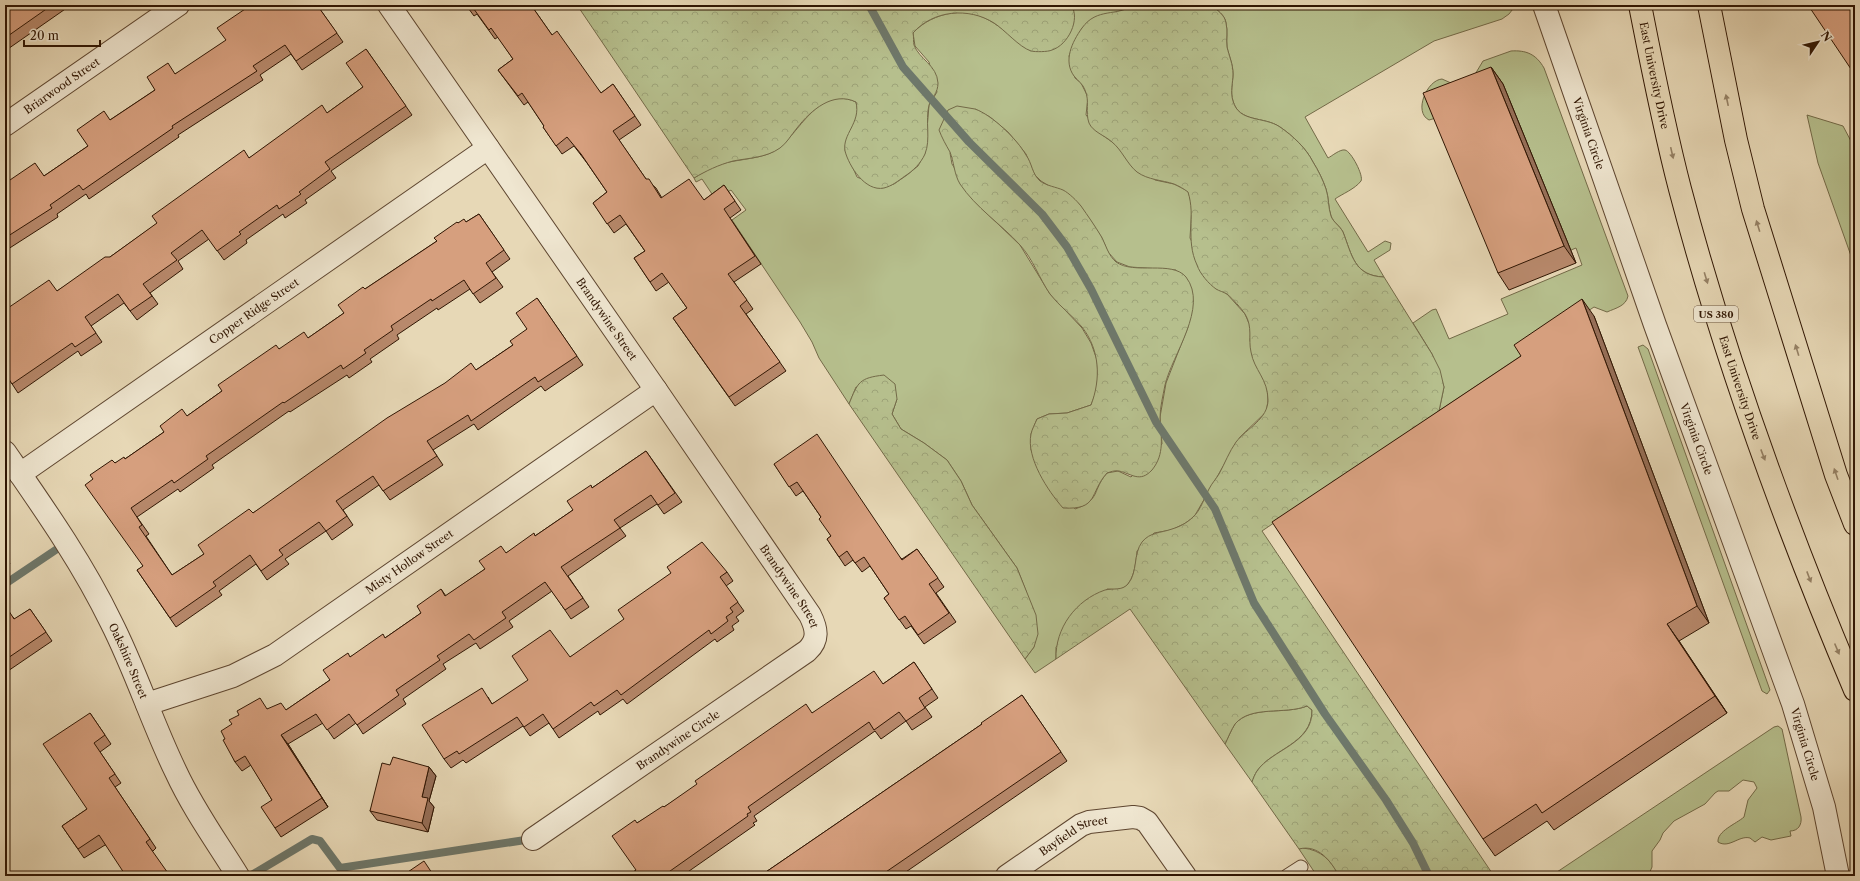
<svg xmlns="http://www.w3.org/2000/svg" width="1860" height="881" viewBox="0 0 1860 881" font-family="'Libre Caslon Text',serif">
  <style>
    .green { fill: #b6bf8d; stroke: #736a48; fill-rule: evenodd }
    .forest { fill: url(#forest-crowns); stroke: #736a48 }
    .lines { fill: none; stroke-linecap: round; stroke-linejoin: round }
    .stream { stroke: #6e786b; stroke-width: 8 }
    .service-casing { stroke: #5e4630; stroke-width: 15 }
    .minor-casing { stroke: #5e4630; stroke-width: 24 }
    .primary-casing { stroke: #301603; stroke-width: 24 }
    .service { stroke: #efe6d0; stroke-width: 13 }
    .minor { stroke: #efe6d0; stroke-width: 22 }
    .primary { stroke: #e7d8b6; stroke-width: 22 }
    .wall { fill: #b8896c; stroke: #301603 }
    .shaded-wall { fill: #966f58; stroke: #301603 }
    .building { fill: #d69f7e; stroke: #301603 }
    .oneway { fill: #958165 }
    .labels { text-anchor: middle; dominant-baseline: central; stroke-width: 3.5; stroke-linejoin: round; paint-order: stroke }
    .shield { fill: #efe6d0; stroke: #695440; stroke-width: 1 }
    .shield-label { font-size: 10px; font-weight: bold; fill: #301603 }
    .street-label { font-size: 11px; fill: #301603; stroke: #efe6d0 }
  </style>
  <defs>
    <pattern id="forest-crowns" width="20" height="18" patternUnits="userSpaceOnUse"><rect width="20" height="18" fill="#b6bf8d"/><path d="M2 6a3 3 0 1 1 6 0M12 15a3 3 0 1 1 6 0" fill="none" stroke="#9da378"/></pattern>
  </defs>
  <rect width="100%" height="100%" fill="#e7d8b6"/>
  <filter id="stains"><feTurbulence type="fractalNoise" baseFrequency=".005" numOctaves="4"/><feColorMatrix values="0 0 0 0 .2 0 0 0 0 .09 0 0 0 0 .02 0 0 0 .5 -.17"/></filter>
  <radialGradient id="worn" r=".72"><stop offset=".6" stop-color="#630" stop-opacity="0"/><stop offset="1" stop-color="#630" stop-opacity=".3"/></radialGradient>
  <path class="green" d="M 1071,5 L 1133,5 L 1082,28 L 1069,56 L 1075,78 L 1081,83 L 1088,97 L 1086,115 L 1101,134 L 1115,144 L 1123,153 L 1155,180 L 1174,184 L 1188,191 L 1192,205 L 1190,238 L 1216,288 L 1227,294 L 1245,314 L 1251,328 L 1250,340 L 1256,365 L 1263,376 L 1267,388 L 1268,401 L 1266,412 L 1240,437 L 1194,517 L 1184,524 L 1171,530 L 1154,533 L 1137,551 C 1136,562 1134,586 1120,589 C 1116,590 1111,589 1107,589 L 1056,647 L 1056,659 L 1035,673 L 1025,659 L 1034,647 L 1026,591 L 1017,568 L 972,505 L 961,481 L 947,460 L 924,443 L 901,429 L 892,414 L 897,399 L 856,387 L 849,404 L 819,358 L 812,342 L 800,322 L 732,220 L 746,210 L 731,190 L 716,200 L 702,179 L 696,182 L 694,178 C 702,173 711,167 721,164 C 737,159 766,159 779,148 C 801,130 820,85 856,102 L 858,112 L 845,150 L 857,177 L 882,188 L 894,184 L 907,175 L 918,166 L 925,153 L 929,105 L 937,92 L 929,62 L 915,46 L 913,33 C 928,16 958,7 980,16 C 999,23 1014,40 1031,51 L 1074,10 ZM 975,109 L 990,117 L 1008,132 L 1026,154 L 1034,174 L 1041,181 L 1079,204 L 1102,238 L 1108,252 L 1117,262 L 1130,267 L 1176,270 L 1188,327 L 1166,383 L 1160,417 L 1162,444 L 1131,477 L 1118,471 L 1107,473 C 1092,490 1101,500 1075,509 L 1031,450 L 1031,434 L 1037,419 L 1049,414 L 1067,413 L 1091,405 L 1096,392 L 1098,376 L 1097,360 L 1091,343 L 1082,328 L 1050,294 L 1020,245 L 977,204 L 952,164 L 950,153 Z
    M 1211,5 L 1516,5 L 1509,14 L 1502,19 L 1434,41 L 1305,117 L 1328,158 C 1332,156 1340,149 1345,150 C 1351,151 1364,176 1361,181 C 1355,189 1342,194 1335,199 L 1368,252 L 1385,241 L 1391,243 L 1390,250 L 1374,260 L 1384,277 C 1354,276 1352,255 1343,232 C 1340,226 1333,222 1331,216 C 1328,208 1329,198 1326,189 C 1323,180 1318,170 1313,162 C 1306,148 1293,136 1280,127 C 1264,116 1239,123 1233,101 C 1230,92 1233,82 1233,74 C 1233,64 1229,56 1227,47 C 1226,39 1228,31 1226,23 C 1225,15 1217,10 1211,5 Z
    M 1511,51 C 1526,50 1536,54 1544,68 L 1628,296 C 1626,306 1616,308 1607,312 L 1594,307 L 1439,411 L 1444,387 L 1432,354 L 1413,323 L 1432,310 L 1436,309 L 1449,339 L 1508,314 L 1501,299 L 1582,265 L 1576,248 L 1571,250 L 1436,118 L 1429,120 C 1413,112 1427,80 1442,79 L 1451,83 L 1474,76 L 1483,61 Z
    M 1807,115 L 1843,126 L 1852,143 L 1855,151 L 1855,267 L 1818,163 Z
    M 1643,345 L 1648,349 L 1770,690 L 1767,694 L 1762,691 L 1638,347 Z
    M 1307,706 L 1312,710 C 1312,744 1272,749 1257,771 C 1255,774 1253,779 1252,782 L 1225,744 C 1228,738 1231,730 1235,724 C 1251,705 1285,715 1307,706 Z
    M 1778,726 L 1782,729 L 1801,817 C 1802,825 1798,831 1790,831 L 1791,836 L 1771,840 L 1762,837 L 1755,842 C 1753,841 1752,839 1750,838 C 1739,835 1729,849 1718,842 C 1717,831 1736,824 1744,817 L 1748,800 L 1757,788 L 1754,782 L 1743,780 L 1729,791 L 1718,791 L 1715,793 L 1705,804 L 1674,821 L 1663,833 L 1660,840 L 1652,851 L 1652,867 L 1649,874 L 1636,874 L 1628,876 L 1551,876 L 1774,727 Z
    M 1303,848 C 1321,850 1331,860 1339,876 L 1317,876 L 1299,849 Z"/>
  <path class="forest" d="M 577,5 L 1071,5 C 1081,19 1068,45 1052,50 C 1048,52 1035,52 1031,51 C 1019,47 1005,30 994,23 C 969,7 933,10 913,33 C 914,37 913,42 914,45 C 919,59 937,65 938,83 C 938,93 932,97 929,105 C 925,121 931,139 925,154 C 921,163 913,171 905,176 C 898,181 892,186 884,188 C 865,192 849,166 845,151 C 842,134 861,123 856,102 C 833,91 811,110 797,128 C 791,135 787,143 780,148 C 766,158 748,158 733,161 C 718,165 706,171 694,178 Z
    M 1133,5 L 1211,5 C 1217,10 1225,15 1226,23 C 1228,31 1226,39 1227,47 C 1229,56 1233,64 1233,74 C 1233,82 1230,92 1233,101 C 1239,123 1264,116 1280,127 C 1293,136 1306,148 1313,162 C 1318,170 1323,180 1326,189 C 1329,198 1328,207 1331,216 C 1333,222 1340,226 1343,232 C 1352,255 1354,276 1384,277 L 1432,354 L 1440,370 L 1444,387 L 1439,411 L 1262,531 L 1494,876 L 1339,876 C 1331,861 1318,844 1299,849 L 1252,782 C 1253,779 1255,774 1257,771 C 1272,749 1313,744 1312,710 L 1307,706 C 1285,715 1251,705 1235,724 C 1231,730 1228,738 1225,744 L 1130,609 L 1056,659 C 1055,628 1076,600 1105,590 C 1113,588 1122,591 1128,584 C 1138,572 1133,554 1142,542 C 1150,532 1161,533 1172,529 C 1179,527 1187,523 1193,517 C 1201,510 1204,498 1209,489 C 1212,483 1216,479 1219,474 C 1225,463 1229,452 1236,442 C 1247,428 1268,419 1268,400 C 1268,379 1254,370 1251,352 C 1248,339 1253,327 1245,314 C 1241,308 1233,299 1227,294 C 1224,292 1219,291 1216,289 C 1209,284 1200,274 1197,265 C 1185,239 1196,217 1188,192 C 1184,189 1179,186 1174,184 C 1162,180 1148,180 1137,172 C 1127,164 1122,150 1112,142 C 1104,135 1093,132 1089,123 C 1085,112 1090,101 1085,90 C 1083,84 1078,81 1074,76 C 1063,61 1072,42 1082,28 C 1097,7 1117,17 1133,5 Z
    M 957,106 C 963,107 969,108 975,109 C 992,115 1017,139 1026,155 C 1032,163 1032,174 1040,181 C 1047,186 1056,187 1063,190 C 1069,193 1077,201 1081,206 C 1088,216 1095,226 1101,236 C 1106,245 1108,255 1116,262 C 1134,275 1172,260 1186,277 C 1209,307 1172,355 1165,385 C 1163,396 1160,407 1160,418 C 1161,437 1165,454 1152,470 C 1140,483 1132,474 1119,471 C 1115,470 1110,472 1107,473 C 1089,493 1099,510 1063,508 C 1048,491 1026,458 1031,434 C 1032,429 1035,424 1037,419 L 1049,414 L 1067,413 L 1091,405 C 1101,379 1100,350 1082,327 C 1072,315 1059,306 1050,294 C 1039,278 1033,259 1020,245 C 1001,224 976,208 960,184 C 954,174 954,162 950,152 C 946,145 942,138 939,130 L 948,110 Z
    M 884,375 L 895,384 L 897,399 L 892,414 L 901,429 L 924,443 L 947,460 L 961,481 L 972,505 L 1017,568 L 1036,615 L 1038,634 L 1034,647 L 1025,659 L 849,404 C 858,382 859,378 884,375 Z"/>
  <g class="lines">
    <path class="stream" d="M 869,5 L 903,67 L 969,142 L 1042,214 L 1067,247 L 1091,289 L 1156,422 L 1215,509 L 1254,603 L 1325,714 L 1386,800 L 1413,843 L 1429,876
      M 5,584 L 66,543
      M 250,876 L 312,839 L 320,841 L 340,868 L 532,839"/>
    <g class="service-casing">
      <path id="service" d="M 1287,876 L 1301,867"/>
    </g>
    <g class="minor-casing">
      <g id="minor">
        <path id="s1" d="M 389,5 L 656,390 L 810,615 C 817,629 819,640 807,651 L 533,839"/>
        <path id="s2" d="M 1544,5 L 1655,325 L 1793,704 L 1824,807 L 1838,876"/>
        <path id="s3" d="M 5,125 L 178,5"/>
        <path id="s4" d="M 5,452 C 43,507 82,562 111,622 C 136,671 152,723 176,772 C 193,809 217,842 238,876"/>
        <path id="s5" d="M 20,474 L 488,148"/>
        <path id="s6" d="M 147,704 L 233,676 L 275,655 L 656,390"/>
        <path id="s7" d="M 1007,876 L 1081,825 L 1089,822 L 1133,817 L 1140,818 L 1147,822 L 1185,876"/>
      </g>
    </g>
    <g class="primary-casing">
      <g id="primary">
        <path id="s8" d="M 1640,5 C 1652,66 1664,128 1680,189 C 1725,360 1786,527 1855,690"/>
        <path d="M 1709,5 L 1736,140 L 1753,209 L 1836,475 L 1855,524"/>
      </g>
    </g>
    <use href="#service" class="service"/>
    <use href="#minor" class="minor"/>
    <use href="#primary" class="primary"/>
  </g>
  <path class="wall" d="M 5,5 L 71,5 L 5,51 Z
    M 317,5 L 343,42 L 302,70 L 291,54 L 260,75 L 263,80 L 178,135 L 179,137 L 89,199 L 86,194 L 57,214 L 58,217 L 5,251 L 5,179 L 7,182 L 44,176 L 88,146 L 110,120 L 155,90 L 175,74 Z
    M 466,5 L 531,5 L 552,35 L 601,93 L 613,84 L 641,125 L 619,140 L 646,179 L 656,188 L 662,198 L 704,200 L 724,185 L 741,210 L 730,218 L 761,264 L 734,282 L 753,309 L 746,314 L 786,371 L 735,406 L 673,318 L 687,308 L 669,282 L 656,291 L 634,258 L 645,251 L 626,224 L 614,233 L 593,203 L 607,192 L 587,163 L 574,146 L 562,154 L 543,127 L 544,126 L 528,102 L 524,105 L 498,70 L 513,59 L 498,37 L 495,39 L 477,14 L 474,16 Z
    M 366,49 L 412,115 L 331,171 L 336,178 L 305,200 L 307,203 L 285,218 L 283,214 L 246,240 L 247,243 L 224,260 L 209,239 L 178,261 L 183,269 L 150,293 L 158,304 L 137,320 L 124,303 L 91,326 L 102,342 L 81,356 L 78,351 L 18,393 L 5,373 L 57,291 L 110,257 L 249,158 L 327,113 L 363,87 Z
    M 1491,67 L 1503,84 L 1576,263 L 1509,290 L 1498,273 Z
    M 479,214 L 510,259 L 492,272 L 503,287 L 480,303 L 470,289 L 438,310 L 437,308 L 397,335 L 399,339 L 370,359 L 372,362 L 349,378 L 347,375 L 290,412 L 289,411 L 212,465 L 214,468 L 180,492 L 178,489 L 137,517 L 149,534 L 146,536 L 172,575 L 204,554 L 253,513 L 476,370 L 513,345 L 527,329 L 537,298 L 583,365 L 545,391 L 541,386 L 478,430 L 474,424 L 433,450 L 443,465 L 390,500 L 379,485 L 343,510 L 353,525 L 332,540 L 326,531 L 285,559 L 289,564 L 267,580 L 256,564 L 219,591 L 222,595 L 176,627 L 137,570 L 143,567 L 115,463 L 125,459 L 187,416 L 222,391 L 279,349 L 308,338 L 344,313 L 365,289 L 437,241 L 458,223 L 466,222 Z
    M 1594,316 L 1709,623 L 1679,641 L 1727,713 L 1554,830 L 1547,821 L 1495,856 L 1483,839 L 1521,356 Z
    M 646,451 L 682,502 L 664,514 L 657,504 L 620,528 L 626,536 L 568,576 L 589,607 L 571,619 L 552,591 L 509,621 L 513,627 L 480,649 L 476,643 L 443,664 L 446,669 L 403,699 L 406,704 L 363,734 L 356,723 L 334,739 L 323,723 L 288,744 L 328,807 L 281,837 L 275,828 L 272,800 L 251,765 L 242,771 L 235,762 L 225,739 L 232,724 L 239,715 L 268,709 L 286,710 L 330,680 L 350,657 L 385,638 L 421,613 L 441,589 L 446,596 L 485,569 L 506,553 L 535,536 L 573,510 L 592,488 Z
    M 774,464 L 902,559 L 917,549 L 944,587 L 936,593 L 956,622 L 924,644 L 911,626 L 906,629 L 884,598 L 889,594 L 870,566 L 862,572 L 853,560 L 845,566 L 827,539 L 831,536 L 821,517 L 803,491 L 796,496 Z
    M 5,556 L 10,564 L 5,567 Z
    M 727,572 L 733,581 L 726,586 L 744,611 L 736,617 L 739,621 L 732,626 L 734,630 L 717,642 L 715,639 L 627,704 L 623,699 L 600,715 L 598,711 L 559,738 L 549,723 L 530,736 L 523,726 L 466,763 L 463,760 L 451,768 L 444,759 L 488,697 L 492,704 L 570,657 Z
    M 30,609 L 52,641 L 5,673 L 5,610 L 15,619 Z
    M 914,662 L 938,698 L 925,707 L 932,717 L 912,730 L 906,721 L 881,739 L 875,731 L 754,816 L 757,821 L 753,823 L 755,825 L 682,876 L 628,876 L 636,870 L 637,823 L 664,807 L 812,713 L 883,684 Z
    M 1022,695 L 1067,761 L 900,876 L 760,876 L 982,724 Z
    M 90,713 L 111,744 L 100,752 L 121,783 L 115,787 L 156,848 L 153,851 L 105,845 L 84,858 L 62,826 L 87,809 Z
    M 390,765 L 429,767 L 436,776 L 429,801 L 434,807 L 428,832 L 377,820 L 370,811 Z"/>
  <path class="shaded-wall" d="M 1491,67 L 1503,84 L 1576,263 L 1564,246 Z
    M 1582,299 L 1594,316 L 1709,623 L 1697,606 Z
    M 1667,624 L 1679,641 L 1727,713 L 1715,696 Z
    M 281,735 L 288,744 L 328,807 L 322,798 Z
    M 429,767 L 436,776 L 429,801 L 434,807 L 428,832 L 422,823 L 422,797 Z"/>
  <path class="building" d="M 5,5 L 52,5 L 5,38 Z
    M 251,5 L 317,5 L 337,33 L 296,61 L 285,45 L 253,66 L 257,71 L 172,126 L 173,128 L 83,190 L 79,185 L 50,205 L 52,208 L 5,238 L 5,179 L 7,182 L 35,163 L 44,176 L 88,146 L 77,130 L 104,111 L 110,120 L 155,90 L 147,77 L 168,63 L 175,74 L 226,40 L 217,28 Z
    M 466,5 L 531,5 L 552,35 L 557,31 L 601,93 L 613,84 L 635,116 L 613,131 L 646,179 L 649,179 L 661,198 L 689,179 L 704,200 L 724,185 L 735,201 L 724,209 L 755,256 L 728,274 L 747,300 L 740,306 L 780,362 L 729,397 L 673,318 L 687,308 L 662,273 L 650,282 L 634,258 L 645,251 L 620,215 L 607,224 L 593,203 L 607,192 L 581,154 L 567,137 L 556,146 L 543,127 L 544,126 L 522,93 L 518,96 L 498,70 L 513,59 L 491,28 L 489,30 L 471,5 L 468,8 Z
    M 1808,5 L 1855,5 L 1855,75 Z
    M 366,49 L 406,106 L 325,162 L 330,169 L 299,192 L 301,194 L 279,209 L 277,205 L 239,232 L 241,234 L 217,251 L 202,230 L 171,253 L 177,260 L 143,284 L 152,296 L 130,311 L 118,294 L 85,317 L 96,333 L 75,347 L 72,343 L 12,384 L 5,373 L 5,310 L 49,280 L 57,291 L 105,257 L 110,257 L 157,223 L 152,216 L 244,150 L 249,158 L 322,105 L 327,113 L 363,87 L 346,63 Z
    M 1491,67 L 1564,246 L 1498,273 L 1423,93 Z
    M 479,214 L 504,250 L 486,263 L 496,278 L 473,294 L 464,280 L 432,301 L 431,299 L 391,326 L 393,330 L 364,350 L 366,353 L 343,369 L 341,365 L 284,403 L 283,402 L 206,456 L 208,459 L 174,483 L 172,480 L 131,508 L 142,525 L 139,527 L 172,575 L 204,554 L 198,545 L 249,509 L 253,513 L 387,418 L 445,383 L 471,363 L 476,370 L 513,345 L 510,341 L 527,329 L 516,313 L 537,298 L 577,356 L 538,382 L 535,377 L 471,421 L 468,415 L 427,441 L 437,456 L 383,491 L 373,476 L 336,501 L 347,516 L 326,531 L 319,522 L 279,550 L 283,555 L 261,571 L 250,555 L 213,582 L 216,586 L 170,618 L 137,570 L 143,566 L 85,485 L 93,479 L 90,475 L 112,460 L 115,463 L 124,457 L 125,459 L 164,432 L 160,426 L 182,409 L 187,416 L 222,391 L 218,385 L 276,345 L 279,349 L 304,332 L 308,338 L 344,313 L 338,305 L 363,287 L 365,289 L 437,241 L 434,238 L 457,222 L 458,223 L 464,219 L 466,222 Z
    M 1582,299 L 1697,606 L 1667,624 L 1715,696 L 1542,813 L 1536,804 L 1483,839 L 1272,522 L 1521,356 L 1514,345 Z
    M 817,434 L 902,560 L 917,549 L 938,578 L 929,584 L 949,613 L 918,635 L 905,616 L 899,620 L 884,598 L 889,594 L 864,557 L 855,563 L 847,551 L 839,557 L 827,539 L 831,536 L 819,519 L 821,517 L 797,482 L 789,487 L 774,464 Z
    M 646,451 L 675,493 L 658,505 L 651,495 L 614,520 L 620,528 L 561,567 L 583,598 L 565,610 L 545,582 L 502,612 L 506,618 L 474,640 L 469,634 L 437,656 L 440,660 L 396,690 L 399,695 L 357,725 L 349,714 L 327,730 L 316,714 L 281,735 L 322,798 L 275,828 L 261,807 L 272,800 L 245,756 L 235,762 L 223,740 L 225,739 L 221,731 L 232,724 L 229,720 L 239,715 L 237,711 L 260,698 L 267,709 L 281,703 L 286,710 L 330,680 L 323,670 L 348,653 L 350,657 L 383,634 L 385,638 L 421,613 L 417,606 L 441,589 L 445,596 L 485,569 L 479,561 L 501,546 L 506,553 L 534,533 L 535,536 L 573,510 L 567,501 L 591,485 L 592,488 Z
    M 702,542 L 727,572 L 720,577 L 738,602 L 730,608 L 733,612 L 726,617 L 728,621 L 711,634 L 709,630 L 621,695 L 617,690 L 594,706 L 591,702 L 553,729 L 543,714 L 524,727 L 517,717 L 459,754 L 457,751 L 444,759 L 422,725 L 482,688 L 492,704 L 528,680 L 512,656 L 550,630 L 570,657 L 624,619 L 618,610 L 671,573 L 667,567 Z
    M 7,608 L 14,619 L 30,609 L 46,632 L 5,660 L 5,610 Z
    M 914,662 L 932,689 L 919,698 L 925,708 L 906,721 L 899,712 L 874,730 L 869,722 L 748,807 L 751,812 L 747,814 L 748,816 L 663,876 L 628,876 L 636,870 L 612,836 L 635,820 L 637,823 L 663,806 L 664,807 L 697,784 L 695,781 L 806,704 L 812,713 L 874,671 L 883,684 Z
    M 1022,695 L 1061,752 L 880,876 L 760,876 L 982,724 L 981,723 Z
    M 90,713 L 105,735 L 94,743 L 115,774 L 109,778 L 150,839 L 146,842 L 170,876 L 126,876 L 99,835 L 78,849 L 62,826 L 87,809 L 43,744 Z
    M 393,757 L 429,767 L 422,797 L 428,798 L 422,823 L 370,811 L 382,763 L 390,765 Z
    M 424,861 L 434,876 L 402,876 Z
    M 1105,874 L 1107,876 L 1102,876 Z"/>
  <defs><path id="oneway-solid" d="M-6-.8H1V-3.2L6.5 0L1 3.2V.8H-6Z"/></defs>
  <g class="oneway">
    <use href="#oneway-solid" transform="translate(1727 100) rotate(-102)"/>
    <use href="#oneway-solid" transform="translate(1672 153) rotate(77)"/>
    <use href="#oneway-solid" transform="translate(1758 226) rotate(-107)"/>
    <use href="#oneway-solid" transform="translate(1706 278) rotate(73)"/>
    <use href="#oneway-solid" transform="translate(1797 350) rotate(-107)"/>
    <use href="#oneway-solid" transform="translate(1763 455) rotate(69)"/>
    <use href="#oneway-solid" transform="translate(1836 474) rotate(-109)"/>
    <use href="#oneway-solid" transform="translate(1809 577) rotate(69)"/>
    <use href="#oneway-solid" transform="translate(1837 649) rotate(67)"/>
  </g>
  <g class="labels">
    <rect class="shield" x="1694" y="306" width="44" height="16" rx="3"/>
    <g class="shield-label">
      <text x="1716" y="314">US 380</text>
    </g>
    <g class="street-label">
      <text stroke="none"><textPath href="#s8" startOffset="72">East University Drive</textPath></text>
      <text stroke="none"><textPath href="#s3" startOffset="69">Briarwood Street</textPath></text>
      <text stroke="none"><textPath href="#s2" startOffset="136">Virginia Circle</textPath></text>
      <text stroke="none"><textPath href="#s5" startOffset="285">Copper Ridge Street</textPath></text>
      <text stroke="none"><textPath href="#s1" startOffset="382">Brandywine Street</textPath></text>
      <text stroke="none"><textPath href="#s8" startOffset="396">East University Drive</textPath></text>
      <text stroke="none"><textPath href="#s2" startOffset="460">Virginia Circle</textPath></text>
      <text stroke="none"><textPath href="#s6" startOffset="301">Misty Hollow Street</textPath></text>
      <text stroke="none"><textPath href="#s1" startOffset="706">Brandywine Street</textPath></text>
      <text stroke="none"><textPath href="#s4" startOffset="243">Oakshire Street</textPath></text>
      <text transform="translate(678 740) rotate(-34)">Brandywine Circle</text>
      <text stroke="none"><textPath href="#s2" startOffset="784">Virginia Circle</textPath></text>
      <text stroke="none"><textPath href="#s7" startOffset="79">Bayfield Street</textPath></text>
    </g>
  </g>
  <rect width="1860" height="881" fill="none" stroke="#e7d8b6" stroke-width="20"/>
  <rect x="6" y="6" width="1848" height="869" fill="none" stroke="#301603" stroke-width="2"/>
  <rect x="10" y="10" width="1840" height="861" fill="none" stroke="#301603"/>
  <g transform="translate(1818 42) rotate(55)" stroke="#efe6d0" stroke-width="3" paint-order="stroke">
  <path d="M0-3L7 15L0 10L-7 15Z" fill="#301603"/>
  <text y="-6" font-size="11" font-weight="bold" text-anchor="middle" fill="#301603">N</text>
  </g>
  <path d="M24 40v6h76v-6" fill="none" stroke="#301603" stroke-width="2"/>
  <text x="30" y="40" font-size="12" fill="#301603" stroke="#efe6d0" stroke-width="3" paint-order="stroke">20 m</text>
  <rect width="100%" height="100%" filter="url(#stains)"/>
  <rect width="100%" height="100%" fill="url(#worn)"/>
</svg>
